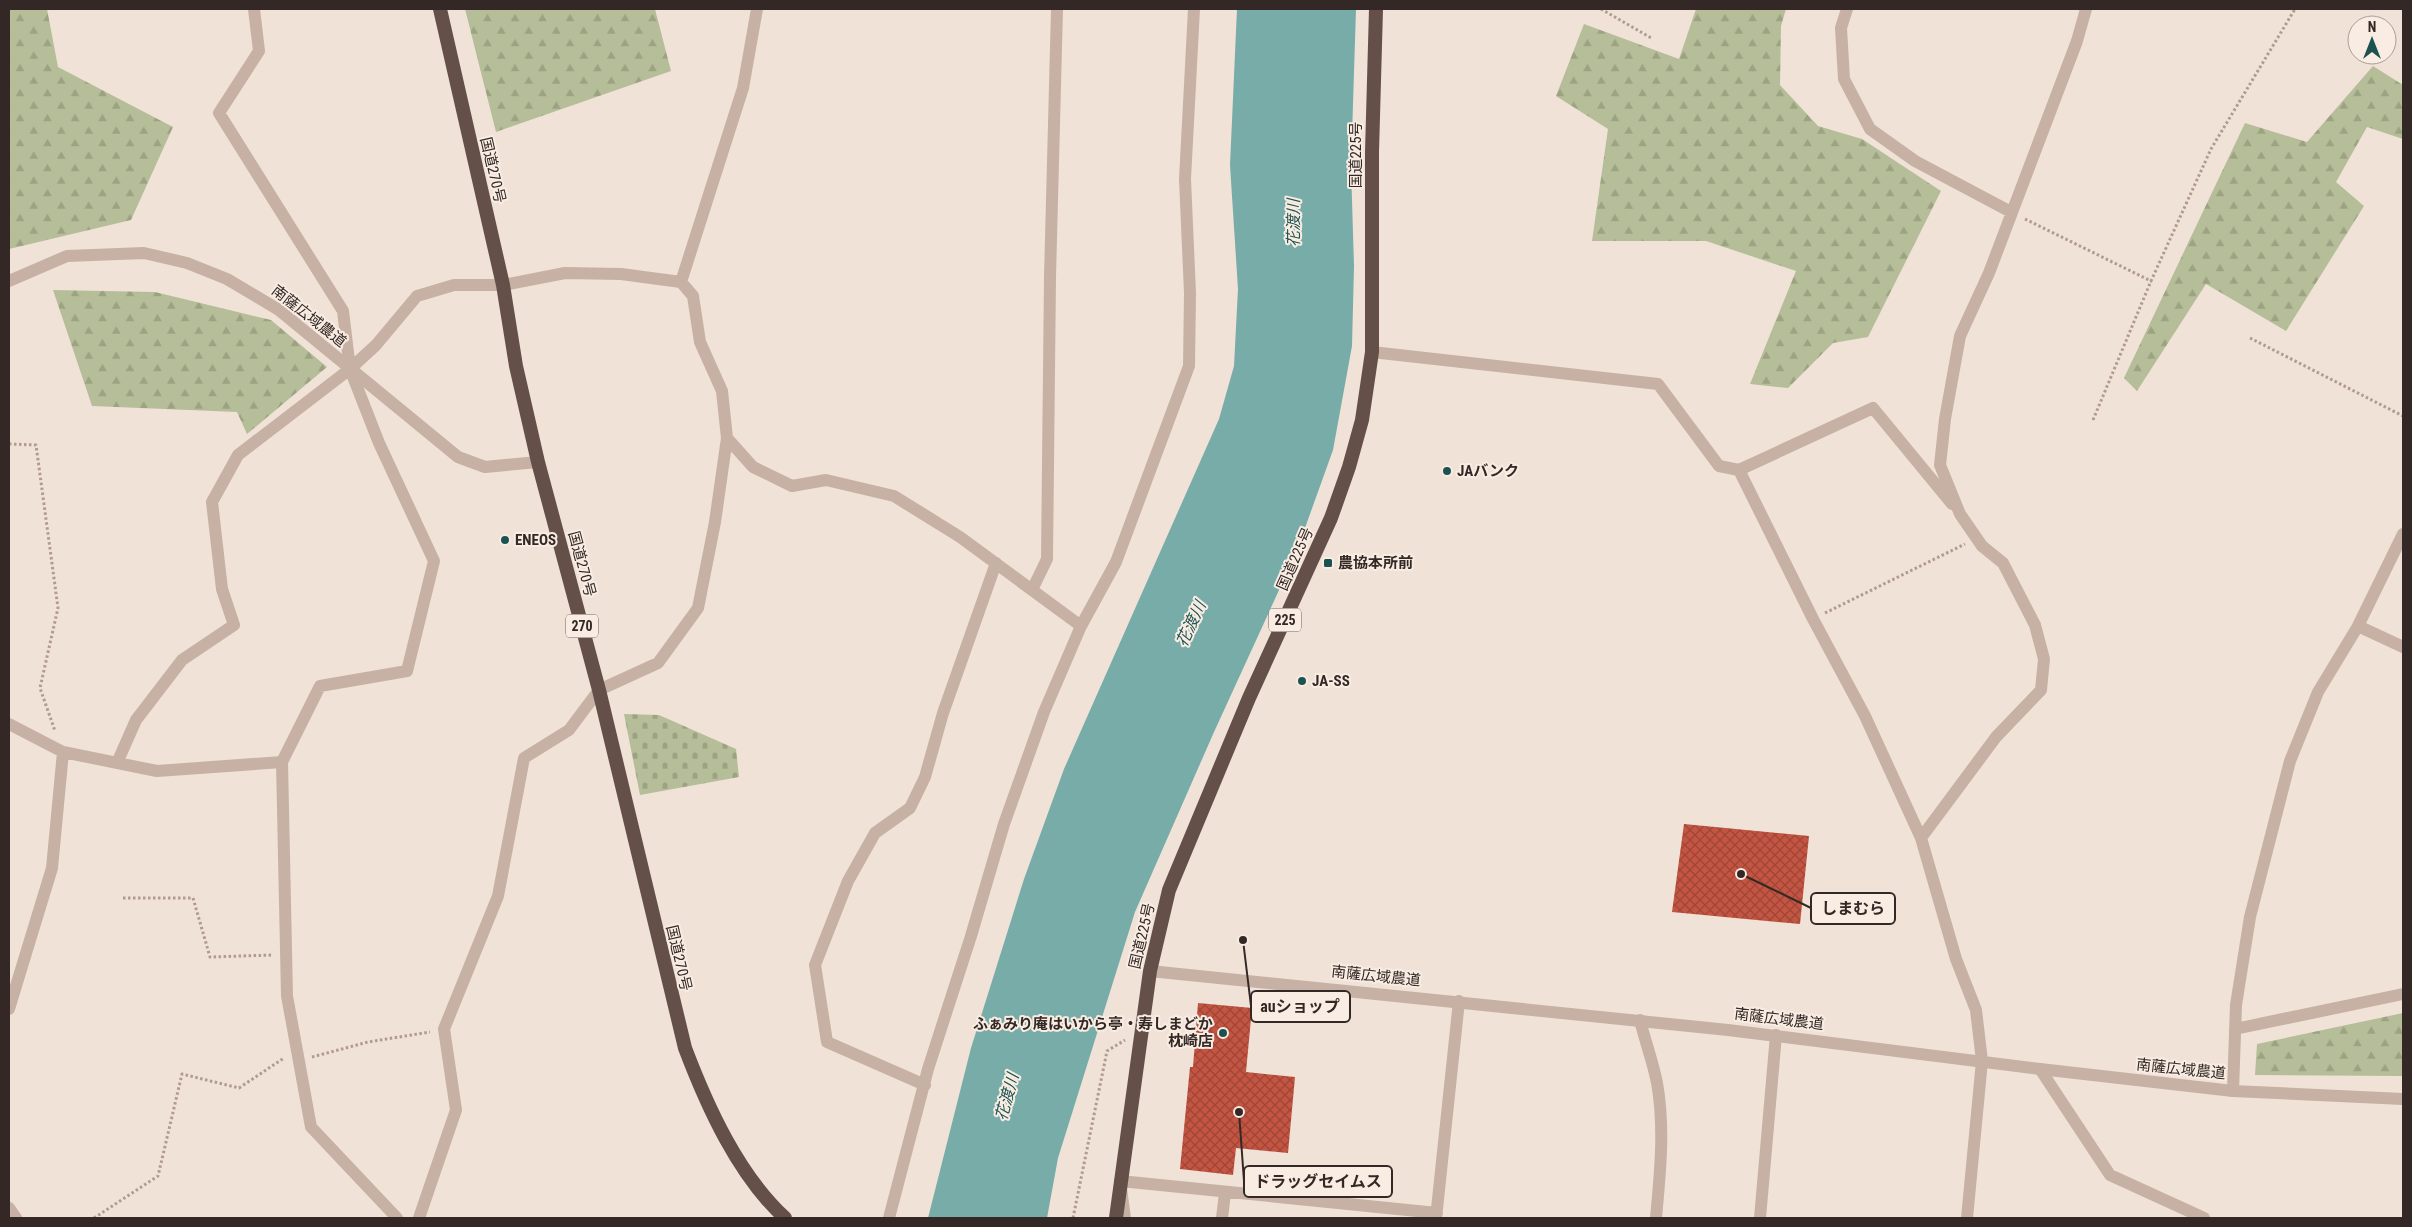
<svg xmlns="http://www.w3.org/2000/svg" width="2412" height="1227" viewBox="0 0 2412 1227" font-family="'Roboto Condensed','Noto Sans JP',sans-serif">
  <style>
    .forest { fill: url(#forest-firs) }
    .cemetery { fill: url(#cemetery-stones) }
    .water { fill: #77aca9 }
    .building { fill: url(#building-cross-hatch) }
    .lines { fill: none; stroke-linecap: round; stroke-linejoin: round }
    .path { stroke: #b39a8e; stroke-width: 3; stroke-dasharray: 2.5 2.5; stroke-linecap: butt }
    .minor { stroke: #c7b1a4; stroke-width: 12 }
    .tertiary { stroke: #c7b1a4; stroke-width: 12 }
    .trunk { stroke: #645049; stroke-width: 14 }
    .poi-dot { fill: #1c5351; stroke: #f8ece3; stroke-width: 2 }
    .labels { text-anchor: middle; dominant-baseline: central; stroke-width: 4; stroke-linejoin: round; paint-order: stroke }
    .shield { fill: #f8ece3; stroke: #6e635e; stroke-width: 1 }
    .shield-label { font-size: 14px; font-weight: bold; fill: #332825 }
    .street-label { font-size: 15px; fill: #332825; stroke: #f8ece3 }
    .poi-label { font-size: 15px; font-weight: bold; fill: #332825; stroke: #f8ece3; text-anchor: start }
    .water-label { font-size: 16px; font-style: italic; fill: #1c5351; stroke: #f8ece3 }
    .leader { fill: none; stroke: #332825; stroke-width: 2 }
    .callout-dot { fill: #332825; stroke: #f8ece3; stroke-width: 2 }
    .callout { fill: #f8ece3; stroke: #332825; stroke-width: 2 }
    .callout-label { font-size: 16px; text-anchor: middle; font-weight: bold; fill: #332825 }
  </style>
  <defs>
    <pattern id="forest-firs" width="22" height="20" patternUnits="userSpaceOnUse" patternTransform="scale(1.25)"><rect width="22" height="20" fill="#b5be98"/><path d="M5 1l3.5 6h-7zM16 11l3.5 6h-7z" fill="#9ca383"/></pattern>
    <pattern id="cemetery-stones" width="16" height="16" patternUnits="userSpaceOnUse" patternTransform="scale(1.25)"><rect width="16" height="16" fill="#b5be98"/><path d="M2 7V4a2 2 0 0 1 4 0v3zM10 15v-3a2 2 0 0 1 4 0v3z" fill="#9ca383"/></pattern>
    <pattern id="building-cross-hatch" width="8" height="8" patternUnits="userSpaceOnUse" patternTransform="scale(1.25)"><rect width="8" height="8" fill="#c35542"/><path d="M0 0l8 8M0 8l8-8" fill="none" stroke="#9f4637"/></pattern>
  </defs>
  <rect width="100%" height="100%" fill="#f0e2d7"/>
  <path class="forest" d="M 9,9 L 47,9 L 58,67 L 173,127 L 131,220 L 9,249 Z
    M 465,9 L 655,9 L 671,71 L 496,132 Z
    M 1696,9 L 1786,9 L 1781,26 L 1780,85 L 1818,126 L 1862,139 L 1941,191 L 1868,337 L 1833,343 L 1788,388 L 1750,384 L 1796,271 L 1706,241 L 1592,241 L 1608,129 L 1556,96 L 1584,24 L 1679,59 Z
    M 2373,66 L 2403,85 L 2403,139 L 2367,127 L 2336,182 L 2364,206 L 2286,331 L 2206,284 L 2137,391 L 2124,378 L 2245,123 L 2307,142 Z
    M 53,290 L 155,292 L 271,320 L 327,367 L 247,434 L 237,412 L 92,406 Z
    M 2403,1013 L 2403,1076 L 2255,1075 L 2257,1044 Z"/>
  <path class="cemetery" d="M 624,714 L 659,715 L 736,749 L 739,777 L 640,795 Z"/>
  <path class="water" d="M 1237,9 L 1356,9 L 1351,167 L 1354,266 L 1352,346 L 1333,450 L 1296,553 L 1214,732 L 1135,912 L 1058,1158 L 1047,1218 L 928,1218 L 971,1048 L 1024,879 L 1064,769 L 1219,419 L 1234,366 L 1238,289 L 1230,165 Z"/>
  <path class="building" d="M 1684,824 L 1809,836 L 1800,924 L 1672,912 Z
    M 1198,1003 L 1252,1008 L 1246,1072 L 1295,1077 L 1288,1153 L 1236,1148 L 1233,1175 L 1180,1169 L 1190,1067 L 1193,1067 Z"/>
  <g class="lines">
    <path class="path" d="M 1601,9 L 1653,39
      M 2025,219 L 2151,281 L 2211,149 L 2295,9
      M 2250,338 L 2403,416
      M 2093,420 L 2151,281
      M 9,444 L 36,445 L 58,608 L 40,688 L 55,731
      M 1825,613 L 1965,544
      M 123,898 L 193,898 L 210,957 L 273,955
      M 312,1057 L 368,1042 L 430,1032
      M 94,1218 L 158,1176 L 182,1074 L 239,1088 L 284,1058
      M 1073,1218 L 1107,1051 L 1125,1040"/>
    <path class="minor" d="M 254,9 L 259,51 L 219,113 L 343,311 L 350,369 L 379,443 L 434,561 L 407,671 L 320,686 L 282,762 L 287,996 L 311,1127 L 397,1218
      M 1847,9 L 1841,28 L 1844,79 L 1870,129 L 1915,161 L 2011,212
      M 681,282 L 743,88 L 757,9
      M 1372,352 L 1658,384 L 1719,466 L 1739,470 L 1873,408 L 1952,504
      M 1739,470 L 1813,619 L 1865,716 L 1921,838
      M 1032,590 L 1047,559 L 1050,277 L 1057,9
      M 2358,626 L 2403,647
      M 9,724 L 63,752 L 157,771 L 282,762
      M 117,763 L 136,720 L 182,660 L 234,625 L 222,589 L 212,502 L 238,455 L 350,369 L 376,345 L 417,296 L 454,285 L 503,285 L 565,273 L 621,274 L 681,282 L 693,296 L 700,342 L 722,391 L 727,438 L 753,467 L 792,486 L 826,480 L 894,496 L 960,537 L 1081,626
      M 9,1009 L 52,868 L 63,752
      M 1640,1020 C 1645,1041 1653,1062 1657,1083 C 1665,1128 1660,1174 1656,1218
      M 2235,1029 L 2403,994
      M 2040,1069 L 2110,1175 L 2204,1218
      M 925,1085 L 827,1042 L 815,965 L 848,881 L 875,833 L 910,808 L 925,777 L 943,713 L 996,563
      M 2233,1091 L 2236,1005 L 2250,917 L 2290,761 L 2318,692 L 2358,626 L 2403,534
      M 9,1208 L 16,1218
      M 419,1218 L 456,1110 L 444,1029 L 498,896 L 524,758 L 569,730 L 599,690 L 658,663 L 698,608 L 715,522 L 727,438
      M 889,1218 L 928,1069 L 971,936 L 1004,824 L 1044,712 L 1081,626 L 1116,562 L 1189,366 L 1190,293 L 1185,179 L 1194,9
      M 1125,1218 L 1120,1181 L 1437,1213
      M 1222,1218 L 1225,1193
      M 1436,1218 L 1459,1001
      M 1760,1218 L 1776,1035
      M 1967,1218 L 1982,1061 L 1976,1010 L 1956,959 L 1921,838 L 1996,737 L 2041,690 L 2044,659 L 2035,625 L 2003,563 L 1982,546 L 1960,514 L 1940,465 L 1945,419 L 1960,336 L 1989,273 L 2077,41 L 2086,9"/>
    <path class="tertiary" d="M 9,281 L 67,256 L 144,253 L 187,263 L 227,279 L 279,310 L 458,457 L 485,467 L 538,462
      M 1150,971 L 1728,1030 L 2040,1069 L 2233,1091 L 2403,1099"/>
    <path class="trunk" d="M 440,9 L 503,285 L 516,366 L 538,462 L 599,690 L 685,1048 C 707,1106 738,1175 785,1218
      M 1116,1218 L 1150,971 L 1169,890 L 1249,698 L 1331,518 L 1349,467 L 1362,420 L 1372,352 L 1372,152 L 1376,9"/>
  </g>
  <g class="poi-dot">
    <circle cx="1447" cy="471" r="5"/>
    <circle cx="505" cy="540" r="5"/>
    <rect x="1323" y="558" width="10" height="10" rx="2.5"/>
    <circle cx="1302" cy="681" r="5"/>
    <circle cx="1223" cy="1033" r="5"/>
  </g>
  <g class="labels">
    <g class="shield">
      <rect x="1269" y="608.5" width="32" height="23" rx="4"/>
      <rect x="566" y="614.5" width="32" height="23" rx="4"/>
    </g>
    <g class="shield-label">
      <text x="1285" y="620">225</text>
      <text x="582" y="626">270</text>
    </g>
    <g class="street-label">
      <text transform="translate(1356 155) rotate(-90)">国道225号</text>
      <text transform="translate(493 170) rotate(77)">国道270号</text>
      <text transform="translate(309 316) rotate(38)">南薩広域農道</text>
      <text transform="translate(1295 559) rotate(-66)">国道225号</text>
      <text transform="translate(582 564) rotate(75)">国道270号</text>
      <text transform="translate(1142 936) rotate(-77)">国道225号</text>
      <text transform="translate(679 958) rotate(77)">国道270号</text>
      <text transform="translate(1376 976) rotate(6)">南薩広域農道</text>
      <text transform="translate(1779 1019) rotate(7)">南薩広域農道</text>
      <text transform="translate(2181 1069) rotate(6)">南薩広域農道</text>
    </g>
    <g class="poi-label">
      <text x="1457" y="471">JAバンク</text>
      <text x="515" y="540">ENEOS</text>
      <text x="1338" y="563">農協本所前</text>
      <text x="1312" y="681">JA-SS</text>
      <text x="1213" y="1024" text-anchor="end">ふぁみり庵はいから亭・寿しまどか<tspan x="1213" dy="17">枕崎店</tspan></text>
    </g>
    <g class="water-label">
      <text transform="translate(1293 223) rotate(-90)">花渡川</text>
      <text transform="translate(1191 624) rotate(-65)">花渡川</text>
      <text transform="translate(1007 1097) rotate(-75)">花渡川</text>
    </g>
  </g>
  <path class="leader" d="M1741 874L1811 908M1243 940L1251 1006M1239 1112L1244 1181"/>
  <g class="callout-dot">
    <circle cx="1741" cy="874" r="5"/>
    <circle cx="1243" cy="940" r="5"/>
    <circle cx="1239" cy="1112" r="5"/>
  </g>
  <g class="callout">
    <rect x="1811" y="893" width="84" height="31" rx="5"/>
    <rect x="1251" y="991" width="99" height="31" rx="5"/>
    <rect x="1244" y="1166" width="148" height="31" rx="5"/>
  </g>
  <g class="callout-label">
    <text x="1853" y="914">しまむら</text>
    <text x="1300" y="1012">auショップ</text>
    <text x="1318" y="1187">ドラッグセイムス</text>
  </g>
  <rect width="2412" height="1227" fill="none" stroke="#332825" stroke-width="20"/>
  <g transform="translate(2372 40)"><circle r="24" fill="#f8ece3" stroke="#a99e97"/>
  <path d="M0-4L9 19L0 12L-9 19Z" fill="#1c5351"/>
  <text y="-8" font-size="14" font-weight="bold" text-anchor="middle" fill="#332825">N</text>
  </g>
</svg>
